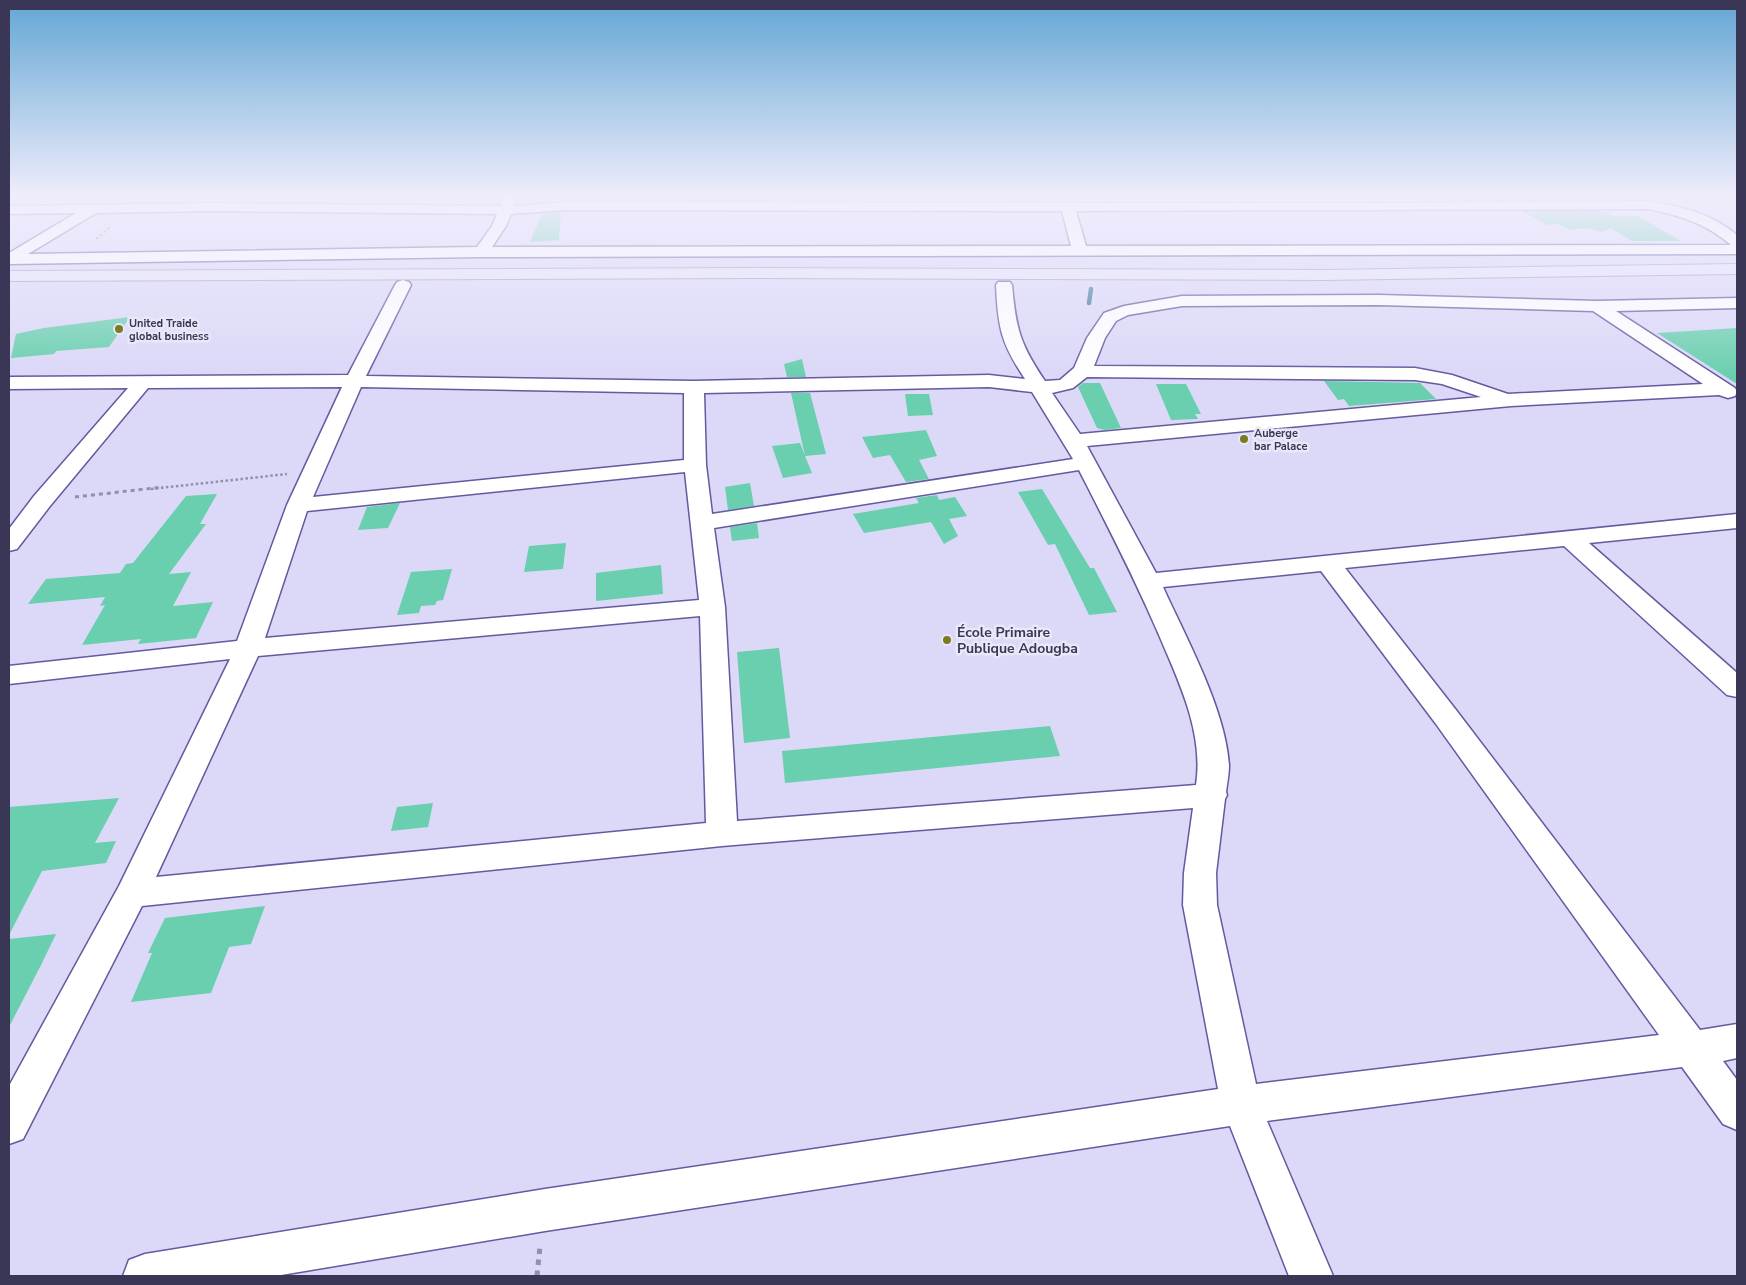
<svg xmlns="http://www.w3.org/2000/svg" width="1746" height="1285" viewBox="0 0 1746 1285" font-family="'Nunito Sans',sans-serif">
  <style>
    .green { fill: #fa8e4d }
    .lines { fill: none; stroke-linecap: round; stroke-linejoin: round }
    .stream { stroke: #3b7598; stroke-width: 4.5 }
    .building { fill: #69cfae }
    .minor-casing { stroke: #65599f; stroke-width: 3 }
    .primary-casing { stroke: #9e9abf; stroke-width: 2 }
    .path-far3 { stroke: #928fae; stroke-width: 2; stroke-dasharray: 2.5 2.5; stroke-linecap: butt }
    .path-far2 { stroke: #928fae; stroke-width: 2.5; stroke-dasharray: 2.5 2.5; stroke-linecap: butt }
    .path-far1 { stroke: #928fae; stroke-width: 3; stroke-dasharray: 4 4; stroke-linecap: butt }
    .path { stroke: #928fae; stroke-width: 5; stroke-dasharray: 5.5 5.5; stroke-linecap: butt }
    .minor { fill: #fff; fill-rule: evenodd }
    .primary { fill: #e5e3fb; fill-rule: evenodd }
    .poi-dot { fill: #7a7b22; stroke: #e9e8f8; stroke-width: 2 }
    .labels { text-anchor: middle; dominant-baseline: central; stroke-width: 5; stroke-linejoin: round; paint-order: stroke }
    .far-poi-label { font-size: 11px; font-weight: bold; fill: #3a3655; stroke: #e9e8f8; text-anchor: start }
    .poi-label { font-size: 14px; font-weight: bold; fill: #3a3655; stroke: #e9e8f8; text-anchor: start }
  </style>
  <rect width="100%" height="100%" fill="#dbd8f8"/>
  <path class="green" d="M 1671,197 L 1737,197 L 1737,204 L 1687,204 Z"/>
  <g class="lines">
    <path class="stream" d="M 1089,303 L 1091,289"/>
  </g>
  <path class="building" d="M 1492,197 L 1583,197 L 1587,200 L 1499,200 Z
    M 1521,211 L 1604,211 L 1612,216 L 1638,216 L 1681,241 L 1632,241 L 1611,228 L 1601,232 L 1588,228 L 1570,230 L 1558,224 L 1548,225 Z
    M 561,212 L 559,240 L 530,242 L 542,214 Z
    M 130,317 L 109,347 L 56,351 L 54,354 L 11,358 L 16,334 L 44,328 Z
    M 1737,328 L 1737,384 L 1657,333 Z
    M 802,359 L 806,377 L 787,377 L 784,364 Z
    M 1324,381 L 1420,383 L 1436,399 L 1349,406 L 1344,399 L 1338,400 Z
    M 1083,383 L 1100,383 L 1121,428 L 1105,430 L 1097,428 L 1078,387 Z
    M 1156,384 L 1186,384 L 1201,414 L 1195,414 L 1198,419 L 1171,420 Z
    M 791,393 L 810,393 L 826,454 L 805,456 L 812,473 L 783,478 L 772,446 L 800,443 L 805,456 Z
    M 905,394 L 929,394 L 933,415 L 908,416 Z
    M 926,430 L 937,456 L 919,460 L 929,479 L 906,482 L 890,455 L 873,458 L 862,437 Z
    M 750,483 L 754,506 L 728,510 L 725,487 Z
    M 1042,489 L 1090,568 L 1094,568 L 1117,612 L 1089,615 L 1055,544 L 1048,545 L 1018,492 Z
    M 217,494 L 200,524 L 206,524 L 169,574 L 191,572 L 173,606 L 213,602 L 196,638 L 138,644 L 141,639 L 82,645 L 105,605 L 100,606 L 105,597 L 28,604 L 46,579 L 120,573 L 126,564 L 133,563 L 186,496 Z
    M 937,495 L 939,500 L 955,497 L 967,516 L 949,519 L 958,536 L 944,544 L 931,522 L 864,533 L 853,514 L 919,503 L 916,498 Z
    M 400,503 L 388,528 L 358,530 L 367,507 Z
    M 757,523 L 759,538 L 732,541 L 730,527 Z
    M 566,543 L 563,569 L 524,572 L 529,546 Z
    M 661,565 L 663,594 L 596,601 L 596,573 Z
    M 452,569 L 443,600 L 437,601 L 435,605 L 421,606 L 419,613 L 397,615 L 411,572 Z
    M 779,648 L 790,738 L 744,743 L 737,652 Z
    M 1050,726 L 1060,756 L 785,783 L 782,751 Z
    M 119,798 L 95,843 L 116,841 L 106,863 L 42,871 L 9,935 L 9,807 Z
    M 433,803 L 428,827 L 391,831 L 397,807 Z
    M 265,906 L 251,944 L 229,947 L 211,993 L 131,1002 L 152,953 L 148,953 L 165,918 Z
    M 56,934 L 41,965 L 9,1027 L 9,939 Z"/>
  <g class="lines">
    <g class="minor-casing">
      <path id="minor" d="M 504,197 L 518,197 L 514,206 L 518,206 L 564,202 L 1368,203 L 1648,201 C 1680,206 1712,214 1737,235 L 1737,254 L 481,257 L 9,264 L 9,253 L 76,213 L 9,214 L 9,206 L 212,203 L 500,206 ZM 1648,209 C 1679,215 1707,224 1731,245 L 1086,246 L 1076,211 ZM 564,210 L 1062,211 L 1071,246 L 492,247 L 506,226 L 511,214 ZM 212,211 L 497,214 L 492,226 L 477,247 L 28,254 L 96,213 Z
        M 403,280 L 409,282 L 411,285 L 366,376 L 694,381 L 989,375 L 1025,379 C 1001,343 998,328 996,285 L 998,282 L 1010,282 L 1012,285 C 1016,329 1020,344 1045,381 L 1060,380 L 1074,368 L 1087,338 L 1104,313 L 1124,306 L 1182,296 L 1379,295 L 1597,301 L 1737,298 L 1737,308 L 1616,311 L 1735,388 L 1737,392 L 1735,396 L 1728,398 L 1719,395 L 1511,406 L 1087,446 L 1156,573 L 1737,514 L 1737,528 L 1589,543 L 1737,673 L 1737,697 L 1727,695 L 1564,546 L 1345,568 L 1456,710 L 1700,1030 L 1737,1024 L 1737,1058 L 1723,1061 L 1737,1080 L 1737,1130 L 1723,1124 L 1682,1067 L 1267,1121 L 1333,1276 L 1289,1276 L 1230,1126 L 545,1231 L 275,1276 L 123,1276 L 129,1260 L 145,1254 L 545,1189 L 1218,1089 L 1183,905 L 1184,873 L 1193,808 L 722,846 L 142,906 L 23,1139 L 9,1144 L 9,1086 L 119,886 L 230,659 L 9,684 L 9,666 L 237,641 L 287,505 L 342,387 L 148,388 L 50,506 L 17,549 L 9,551 L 9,529 L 34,496 L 128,388 L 9,389 L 9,377 L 348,375 L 395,285 L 397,282 ZM 1379,305 L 1593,311 L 1703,384 L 1508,394 L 1452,375 L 1415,368 L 1094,366 L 1105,338 L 1116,321 L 1128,315 L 1182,306 ZM 1087,377 L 1415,380 L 1442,384 L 1481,397 L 1080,434 L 1052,393 L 1073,388 ZM 361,387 L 684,393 L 684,460 L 313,497 ZM 989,387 L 1032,392 L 1073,459 L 712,514 L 706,465 L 704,393 ZM 1079,470 C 1107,525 1135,579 1159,635 C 1179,682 1204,733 1196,785 L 737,821 L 725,607 L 714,528 ZM 685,472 L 699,600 L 265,638 L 307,511 ZM 1321,571 L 1436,724 L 1659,1035 L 1256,1084 L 1217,905 L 1216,873 L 1225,799 L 1227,795 L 1226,792 C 1227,784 1229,774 1229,766 C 1226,710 1186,638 1163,587 ZM 700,616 L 706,823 L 156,877 L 258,656 Z"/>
    </g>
    <g class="primary-casing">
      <path id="primary" d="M 1737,264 L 1737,274 L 1324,280 L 748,278 L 9,281 L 9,271 L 748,268 L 1324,270 Z"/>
    </g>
    <path class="path-far3" d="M 96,239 L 110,227"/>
    <path class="path-far2" d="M 151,489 L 287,474"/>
    <path class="path-far1" d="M 75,497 L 163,487"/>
    <path class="path" d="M 537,1276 L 540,1246"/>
    <use href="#minor" class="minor"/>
    <use href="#primary" class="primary"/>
  </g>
  <linearGradient id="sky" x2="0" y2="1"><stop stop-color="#63a6d4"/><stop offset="0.52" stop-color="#efedfc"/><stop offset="1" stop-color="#efedfc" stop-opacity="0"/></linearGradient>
  <rect width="1746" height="377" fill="url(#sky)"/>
  <g class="poi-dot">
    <circle cx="119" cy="329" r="5"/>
    <circle cx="1244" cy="439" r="5"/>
    <circle cx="947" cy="640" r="5"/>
  </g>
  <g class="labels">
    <g class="far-poi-label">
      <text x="129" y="323">United Traide<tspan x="129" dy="13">global business</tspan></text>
      <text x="1254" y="433">Auberge<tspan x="1254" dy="13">bar Palace</tspan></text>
    </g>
    <g class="poi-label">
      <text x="957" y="632">École Primaire<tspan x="957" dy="16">Publique Adougba</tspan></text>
    </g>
  </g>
  <rect width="1746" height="1285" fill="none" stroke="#3a3655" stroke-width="20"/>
</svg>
